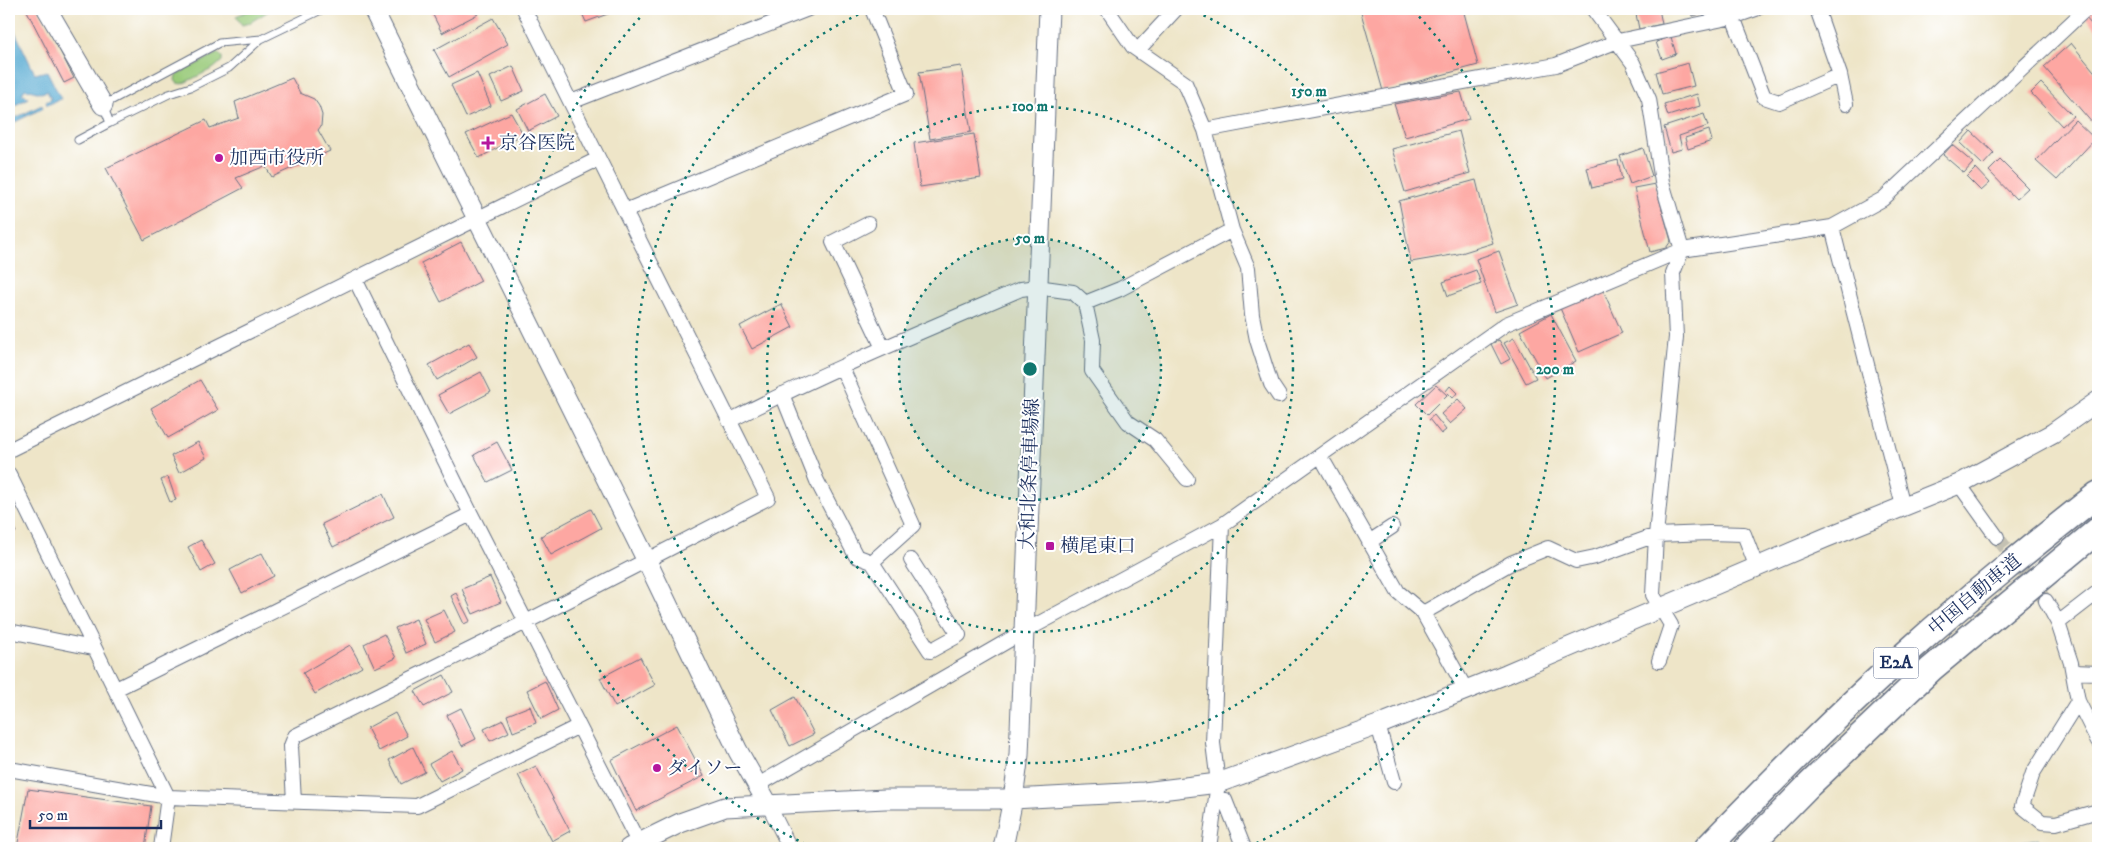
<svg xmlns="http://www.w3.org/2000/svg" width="2107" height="857" viewBox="0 0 2107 857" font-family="'IM FELL DW Pica','Noto Serif JP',serif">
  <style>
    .green { fill: #9acb7a; stroke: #5a7d6c }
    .water { fill: #56aad2; stroke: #386c98 }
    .building { fill: #fda7a2 }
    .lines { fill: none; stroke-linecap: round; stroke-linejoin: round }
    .street-tunnel { stroke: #c4c1b3; stroke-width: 14; stroke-dasharray: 14 7; stroke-linecap: butt }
    .lane-casing { stroke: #656f83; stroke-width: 9 }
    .street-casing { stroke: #656f83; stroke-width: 16 }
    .secondary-casing { stroke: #656f83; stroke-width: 21 }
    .highway-casing { stroke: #656f83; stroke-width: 28 }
    .lane { stroke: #fff; stroke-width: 7 }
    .street { stroke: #fff; stroke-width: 14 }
    .secondary { stroke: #fff; stroke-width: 19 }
    .highway { stroke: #fff; stroke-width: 25 }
    .ring { fill: none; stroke: #0f766e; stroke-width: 2.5; stroke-dasharray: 2.5 5 }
    .poi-dot { fill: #b5179e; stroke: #fff; stroke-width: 2 }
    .labels { text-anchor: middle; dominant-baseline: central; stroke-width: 4; stroke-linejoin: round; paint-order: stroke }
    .shield { fill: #fff; stroke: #5f6d8e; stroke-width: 1 }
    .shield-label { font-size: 18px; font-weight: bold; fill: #1b2f5e }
    .poi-label { font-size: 19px; fill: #1b2f5e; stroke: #fff; text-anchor: start }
    .street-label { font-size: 19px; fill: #1b2f5e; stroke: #fff }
    .centre { fill: #0f766e; stroke: #fff; stroke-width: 2.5 }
    .ring-label { font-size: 15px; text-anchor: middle; font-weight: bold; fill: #0f766e; stroke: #fff; stroke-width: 4; stroke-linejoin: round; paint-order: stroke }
  </style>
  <rect width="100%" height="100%" fill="#fff"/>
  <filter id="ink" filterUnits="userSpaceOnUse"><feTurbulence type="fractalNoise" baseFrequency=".02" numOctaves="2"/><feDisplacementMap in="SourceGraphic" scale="10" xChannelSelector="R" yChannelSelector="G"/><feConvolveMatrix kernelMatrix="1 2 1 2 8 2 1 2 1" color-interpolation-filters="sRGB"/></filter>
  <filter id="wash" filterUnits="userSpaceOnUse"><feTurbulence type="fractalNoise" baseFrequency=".0096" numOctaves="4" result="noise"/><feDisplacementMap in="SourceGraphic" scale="20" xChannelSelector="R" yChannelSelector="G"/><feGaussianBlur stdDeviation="1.12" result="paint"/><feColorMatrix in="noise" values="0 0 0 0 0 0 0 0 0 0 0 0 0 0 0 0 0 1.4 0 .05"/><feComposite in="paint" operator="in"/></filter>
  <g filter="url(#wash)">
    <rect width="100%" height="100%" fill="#eee5c8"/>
    <path class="green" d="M 253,9 L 272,9 L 249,23 L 242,25 L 236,16 Z
      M 218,53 L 222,57 L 222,61 L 214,68 L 182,84 L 177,83 L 175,80 L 176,75 Z"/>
    <path class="water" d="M 9,19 L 35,74 L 47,71 L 61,99 L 47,105 L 46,102 L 51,99 L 47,91 L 41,93 L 25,89 L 22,94 L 29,98 L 9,108 Z
      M 42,105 L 43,108 L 9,125 L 9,121 Z
      M 2038,839 L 2039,848 L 2000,848 L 2000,845 Z"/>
    <g id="blocks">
      <path class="building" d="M 26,9 L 38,9 L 74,78 L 64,83 Z
        M 430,9 L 475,9 L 478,14 L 442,33 Z
        M 580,9 L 612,9 L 613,12 L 586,22 Z
        M 1360,9 L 1463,9 L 1478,65 L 1383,91 Z
        M 1635,9 L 1659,9 L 1662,24 L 1639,29 Z
        M 1690,9 L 1720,9 L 1692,16 Z
        M 2095,9 L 2098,9 L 2098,32 L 2085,17 Z
        M 493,18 L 508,44 L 449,77 L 434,50 Z
        M 1671,37 L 1676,54 L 1662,59 L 1656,42 Z
        M 2071,43 L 2098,76 L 2098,121 L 2094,125 L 2044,67 Z
        M 1688,63 L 1694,86 L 1662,94 L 1656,72 Z
        M 513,66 L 524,91 L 501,101 L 490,77 Z
        M 961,66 L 971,132 L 930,139 L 919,72 Z
        M 477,73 L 491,106 L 466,117 L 451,85 Z
        M 292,78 L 300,93 L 314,99 L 319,106 L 322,115 L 321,126 L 318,130 L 330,151 L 272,177 L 265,166 L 236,178 L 243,188 L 144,240 L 106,168 L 206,120 L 210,128 L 239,118 L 235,102 Z
        M 2041,83 L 2073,116 L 2062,126 L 2031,93 Z
        M 1461,92 L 1469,119 L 1405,137 L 1394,104 Z
        M 545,94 L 557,116 L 528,131 L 517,109 Z
        M 1697,94 L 1700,106 L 1668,116 L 1664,104 Z
        M 511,113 L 523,134 L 479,158 L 466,134 Z
        M 1704,114 L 1708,126 L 1679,136 L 1682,149 L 1671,152 L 1664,127 Z
        M 2075,120 L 2095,139 L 2057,180 L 2036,161 Z
        M 1709,130 L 1712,141 L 1688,149 L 1685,138 Z
        M 1459,131 L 1470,173 L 1405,192 L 1392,149 Z
        M 1971,131 L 1994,153 L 1983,165 L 1960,143 Z
        M 974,134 L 981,178 L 920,187 L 914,143 Z
        M 1952,145 L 1973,163 L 1964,173 L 1943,155 Z
        M 1643,148 L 1652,176 L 1630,184 L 1620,156 Z
        M 1618,160 L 1622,180 L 1592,188 L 1587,168 Z
        M 2000,160 L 2028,188 L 2016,199 L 1989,171 Z
        M 1976,168 L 1990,183 L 1981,191 L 1967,177 Z
        M 1476,180 L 1486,221 L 1493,243 L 1458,254 L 1411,262 L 1399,201 Z
        M 1655,184 L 1671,241 L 1666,248 L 1650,252 L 1634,188 Z
        M 461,242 L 481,281 L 441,302 L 421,263 Z
        M 1499,251 L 1518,304 L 1495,312 L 1476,259 Z
        M 1476,270 L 1481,284 L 1448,296 L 1443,282 Z
        M 1603,290 L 1622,333 L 1579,352 L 1560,308 Z
        M 781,304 L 793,327 L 752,349 L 740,326 Z
        M 1551,314 L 1576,361 L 1546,378 L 1520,331 Z
        M 1514,338 L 1536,378 L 1526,383 L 1504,343 Z
        M 1499,340 L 1510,359 L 1501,364 L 1491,344 Z
        M 469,343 L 477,357 L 437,380 L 429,365 Z
        M 481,372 L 491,392 L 449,414 L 438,395 Z
        M 200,380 L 218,410 L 168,438 L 151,408 Z
        M 1436,385 L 1447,395 L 1427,415 L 1416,404 Z
        M 1450,386 L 1457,393 L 1453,398 L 1446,391 Z
        M 1458,399 L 1467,409 L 1450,424 L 1441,414 Z
        M 1434,415 L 1446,430 L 1441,434 L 1429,419 Z
        M 198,442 L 206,458 L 179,473 L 171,456 Z
        M 497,442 L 512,470 L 488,482 L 474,455 Z
        M 168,477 L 176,500 L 170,502 L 161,480 Z
        M 383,494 L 394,517 L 333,547 L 322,524 Z
        M 591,509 L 601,528 L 551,555 L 541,536 Z
        M 9,518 L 16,532 L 9,536 Z
        M 201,540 L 215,564 L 201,572 L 188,547 Z
        M 262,553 L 274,576 L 242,593 L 230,570 Z
        M 490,577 L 501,602 L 473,614 L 462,589 Z
        M 456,593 L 470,621 L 464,624 L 451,596 Z
        M 444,610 L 455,632 L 435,642 L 424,619 Z
        M 416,619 L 426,644 L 406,653 L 395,628 Z
        M 384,634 L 396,658 L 375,668 L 364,644 Z
        M 350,645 L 362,667 L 315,694 L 303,673 Z
        M 640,657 L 655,685 L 615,707 L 600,678 Z
        M 444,675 L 453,692 L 424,707 L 415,691 Z
        M 545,681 L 558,710 L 541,719 L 527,690 Z
        M 795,697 L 814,734 L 790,746 L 772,710 Z
        M 530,706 L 536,723 L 513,732 L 507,715 Z
        M 461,708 L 476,739 L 462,746 L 447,715 Z
        M 395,713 L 407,736 L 379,751 L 367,728 Z
        M 503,720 L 509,732 L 490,741 L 484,729 Z
        M 677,725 L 704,776 L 636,811 L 611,760 Z
        M 413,747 L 425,772 L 401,784 L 389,760 Z
        M 452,751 L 462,769 L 440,781 L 429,764 Z
        M 536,766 L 570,831 L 552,841 L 518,775 Z
        M 28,789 L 151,806 L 145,848 L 17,848 Z"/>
    </g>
  </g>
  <g filter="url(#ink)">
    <use href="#blocks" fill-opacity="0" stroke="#656f83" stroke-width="1"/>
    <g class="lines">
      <path class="street-tunnel" d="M 1997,537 L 2046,601"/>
      <g class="lane-casing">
        <path id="lane" d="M 110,123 L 169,94 L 191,87 L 229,68 L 261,39
          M 78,140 L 110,123 L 103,105 L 219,43 L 261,39 L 323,9"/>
      </g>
      <g class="street-casing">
        <path id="street" d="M 1107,9 L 1133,47 L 1185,83 L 1205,130 L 1232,230 L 1248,268 L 1252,315 L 1257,340 L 1271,384 L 1279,396
          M 1593,9 L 1633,63 L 1649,99 L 1662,182 L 1682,250 L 1673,273 L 1676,337 L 1656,535 L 1653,595 L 1671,625 L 1659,661
          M 1817,9 L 1840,75 L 1846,104
          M 1733,17 L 1764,97 L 1779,102 L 1840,75
          M 1138,50 L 1176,9
          M 571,102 L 808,9
          M 1205,130 L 1556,65 L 1618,41 L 1733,17 L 1756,9
          M 625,211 L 906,94 L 872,9
          M 868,224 L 833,242 L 883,348
          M 1832,227 L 1903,506
          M 355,279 L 471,514 L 639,844
          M 1085,303 L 1120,289 L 1232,230
          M 842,368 L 913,525 L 872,562
          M 782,394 L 817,481 L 856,556 L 872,562 L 930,651 L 959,635 L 911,560
          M 729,421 C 824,372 923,331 1021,289 L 1037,287 L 1073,292 L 1085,303 L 1093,340 L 1092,371 L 1128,422 L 1155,440 L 1187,479
          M 9,450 L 598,159
          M 1325,464 L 1398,592 L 1423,613 L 1466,690
          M 9,474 L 168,797 L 161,848
          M 1959,484 L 1997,537
          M 1369,542 L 1392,527
          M 2046,601 L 2058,623 L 2071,663 L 2078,701 L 2098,741
          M 1423,613 L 1511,563 L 1548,548 L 1576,561 L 1595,557 L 1656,535 L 1709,533 L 1744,534 L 1757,568
          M 2058,623 L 2098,592
          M 9,631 L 93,648
          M 2074,672 L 2098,673
          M 116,689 L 471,514
          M 2078,701 L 2033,773 L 2022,806 L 2042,822 L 2056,823 L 2098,811
          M 1378,725 L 1394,782
          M 9,769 L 168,797 L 417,806 L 579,726
          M 758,785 L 1023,632 L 1222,525 L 1506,324 L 1682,250 L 1832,227 L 1883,199 L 2086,9
          M 1216,798 L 1225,800 L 1244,848
          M 294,802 L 291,746 L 295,736 L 526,622 L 768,498 L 524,9
          M 768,804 L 790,848
          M 1209,848 L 1218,783 L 1213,743 L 1222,525"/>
      </g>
      <g class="secondary-casing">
        <path id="secondary" d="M 47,9 L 103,105
          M 373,9 L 646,559 L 738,751 L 768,804
          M 629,848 L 680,823 L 725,807 L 885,799 L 1013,799 L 1144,792 L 1218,783 L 1378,725 L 1506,674 L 1825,538 L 1959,484 L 2053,433 L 2098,401
          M 1003,848 L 1013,799 L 1019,755 L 1049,9"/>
      </g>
      <g class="highway-casing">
        <path id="highway" d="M 1707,848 C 1773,780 1840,712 1911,649 C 1971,595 2035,544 2098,494
          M 1747,848 L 1810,784 L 1931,669 L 2098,530"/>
      </g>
      <use href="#lane" class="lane"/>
      <use href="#street" class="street"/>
      <use href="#secondary" class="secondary"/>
      <use href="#highway" class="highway"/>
    </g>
  </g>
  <circle cx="1030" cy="369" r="131" fill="#0f766e" fill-opacity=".12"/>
  <g class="ring">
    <circle cx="1030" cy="369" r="131"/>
    <circle cx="1030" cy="369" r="263"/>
    <path d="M1190 9A394 394 0 1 1 870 9"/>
    <path d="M812 847A525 525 0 0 1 646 11M1414 11A525 525 0 0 1 1248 847"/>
  </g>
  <g class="poi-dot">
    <path d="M485.5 135.5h5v5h5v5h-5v5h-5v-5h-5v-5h5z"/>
    <circle cx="219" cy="158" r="5"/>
    <rect x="1045" y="541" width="10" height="10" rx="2.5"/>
    <circle cx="657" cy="768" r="5"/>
  </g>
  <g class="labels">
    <rect class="shield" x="1873.5" y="647.5" width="45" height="31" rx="4"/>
    <g class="shield-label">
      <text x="1896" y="663">E2A</text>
    </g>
    <g class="poi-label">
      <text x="499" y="143">京谷医院</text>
      <text x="229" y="158">加西市役所</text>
      <text x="1060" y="546">横尾東口</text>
      <text x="667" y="768">ダイソー</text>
    </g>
    <g class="street-label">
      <text transform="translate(1030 474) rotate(-88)">大和北条停車場線</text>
      <text transform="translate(1975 595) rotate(-40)">中国自動車道</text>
    </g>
  </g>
  <circle cx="1030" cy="369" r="8" class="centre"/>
  <g class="ring-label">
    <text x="1309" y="96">150 m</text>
    <text x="1030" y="111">100 m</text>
    <text x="1030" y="243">50 m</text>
    <text x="1555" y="374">200 m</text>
  </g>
  <rect width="2107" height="857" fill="none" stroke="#fff" stroke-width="30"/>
  <path d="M30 820v8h131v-8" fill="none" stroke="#1b2f5e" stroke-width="2.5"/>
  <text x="38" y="820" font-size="15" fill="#1b2f5e" stroke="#ffffff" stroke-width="4" paint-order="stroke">50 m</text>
</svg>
